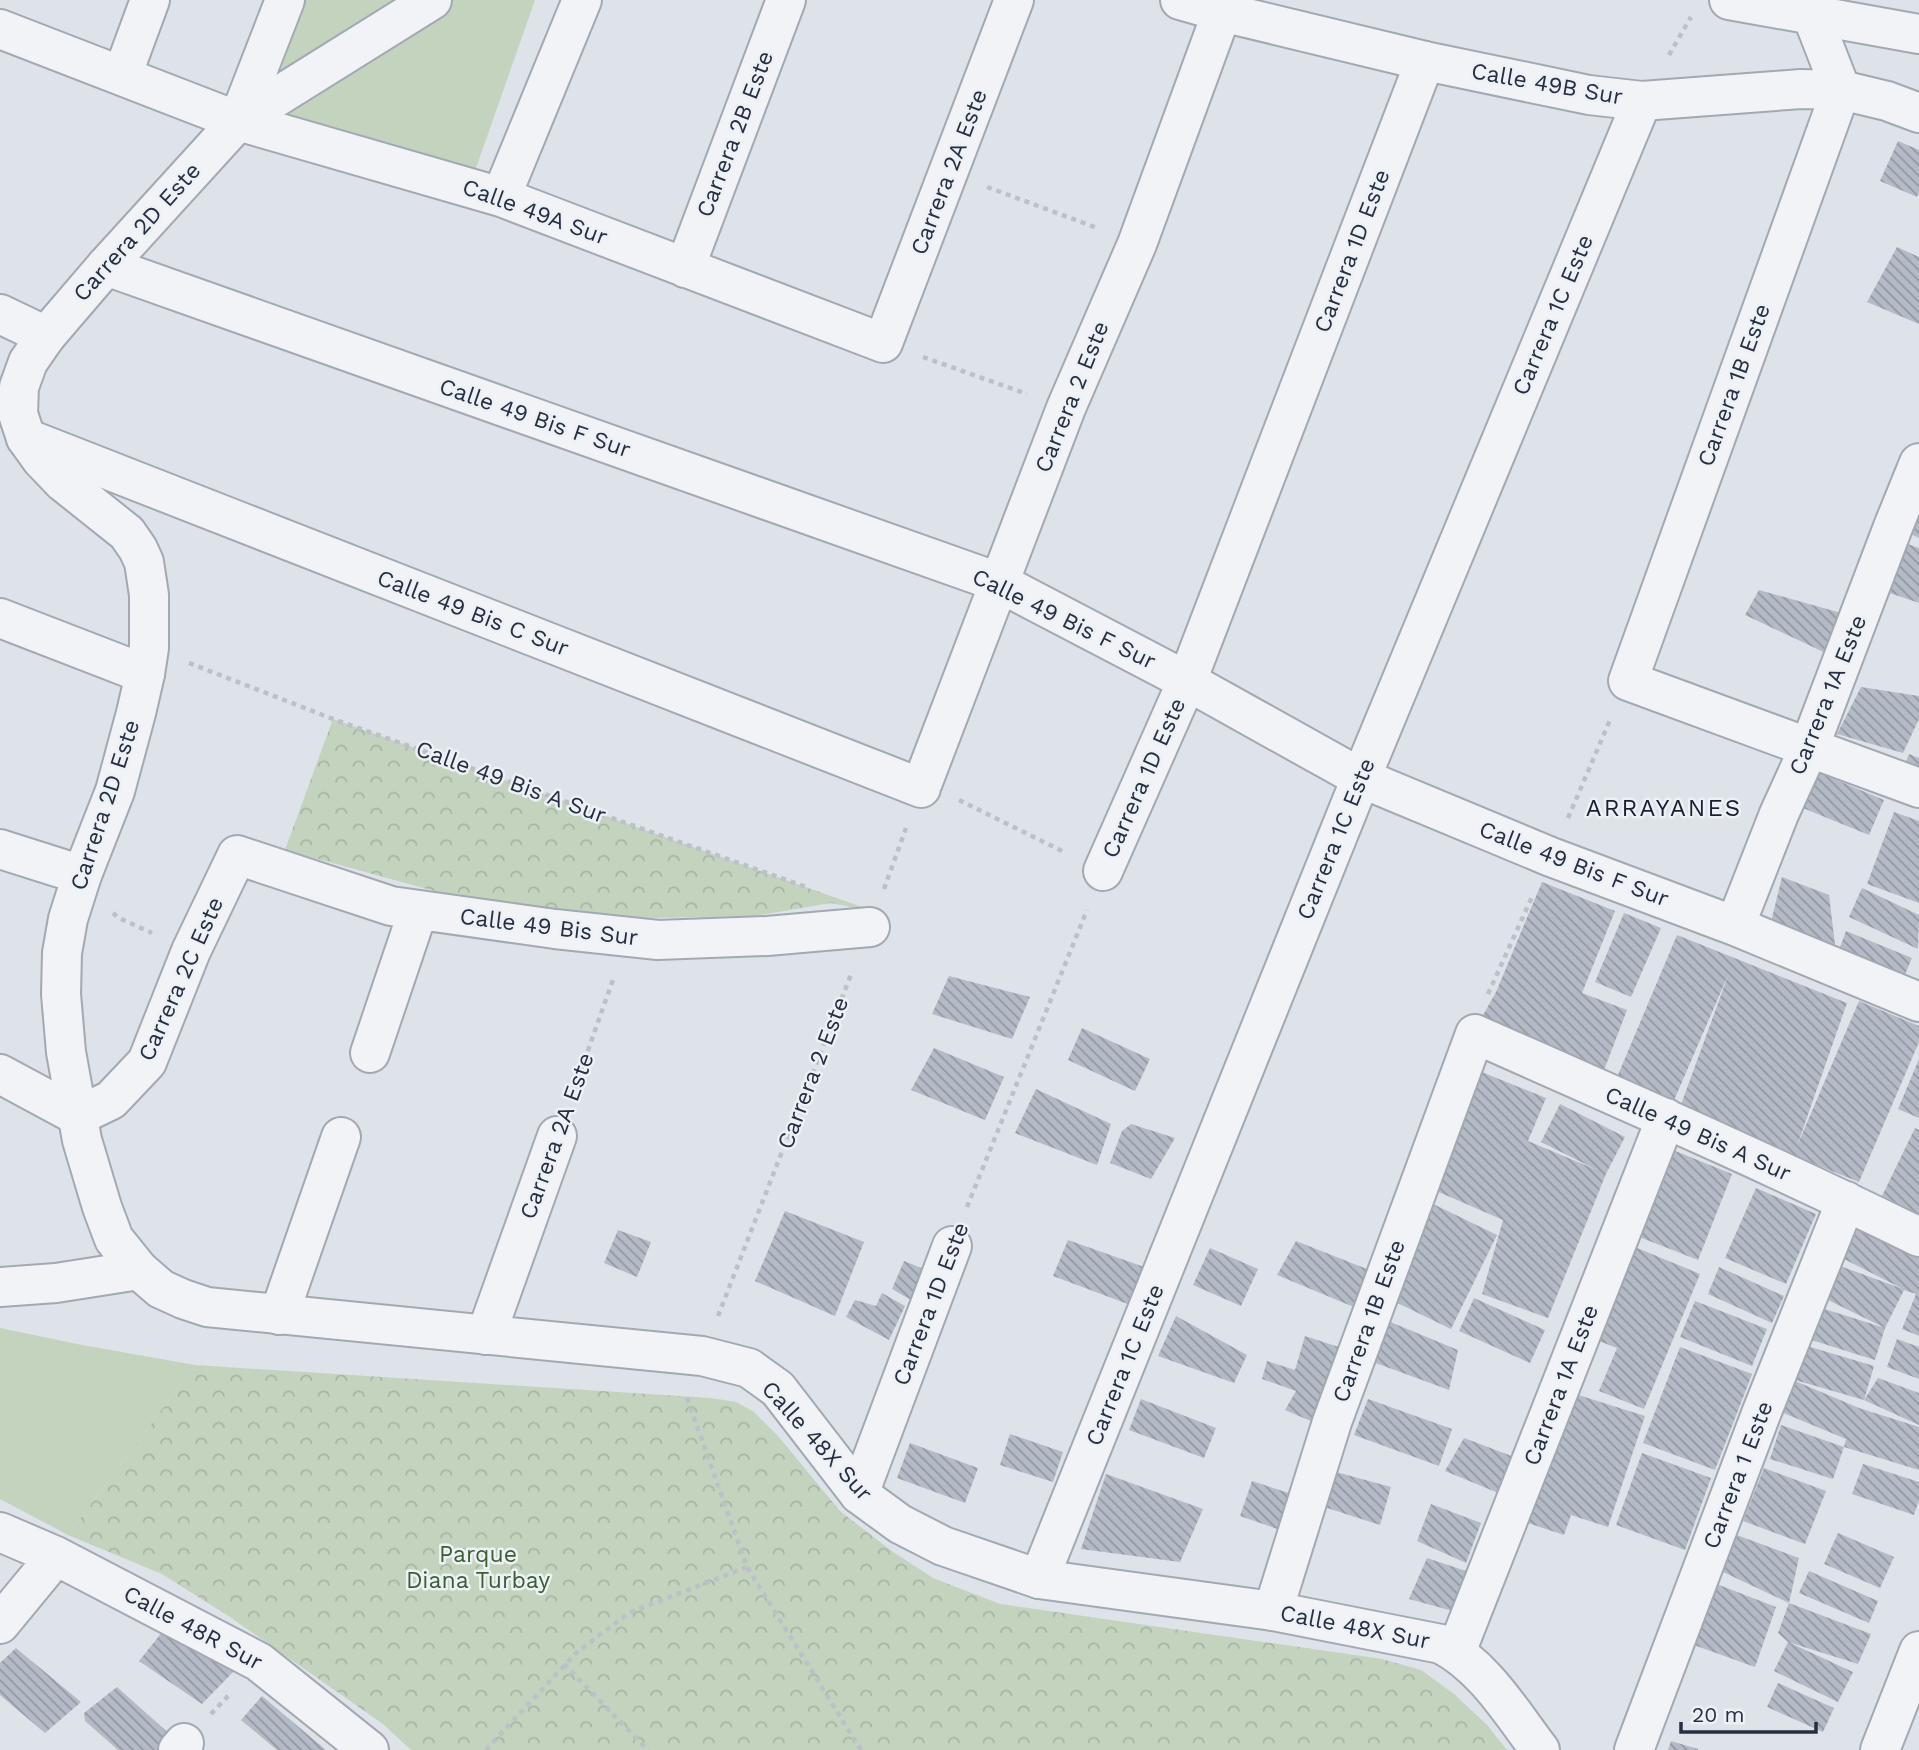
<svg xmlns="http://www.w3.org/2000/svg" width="1919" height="1750" viewBox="0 0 1919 1750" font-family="'Work Sans',sans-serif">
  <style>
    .grass { fill: #c3d3be }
    .park { fill: url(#park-crowns) }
    .building { fill: url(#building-back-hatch) }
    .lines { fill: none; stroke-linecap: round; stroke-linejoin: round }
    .minor-casing { stroke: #a3a9b3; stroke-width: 42 }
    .tertiary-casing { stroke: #a3a9b3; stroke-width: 42 }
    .path { stroke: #bcc0c8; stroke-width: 4.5; stroke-dasharray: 5 5; stroke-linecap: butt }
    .minor { stroke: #f1f3f7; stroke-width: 38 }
    .tertiary { stroke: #f1f3f7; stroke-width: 38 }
    .labels { text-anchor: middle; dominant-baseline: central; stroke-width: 5; stroke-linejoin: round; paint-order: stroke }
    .street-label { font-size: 23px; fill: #252f41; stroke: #edf1f6 }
    .park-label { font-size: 23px; fill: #395e32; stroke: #edf1f6 }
    .neighbourhood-label { font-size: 24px; letter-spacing: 2px; fill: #182031; stroke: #edf1f6 }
  </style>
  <defs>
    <pattern id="park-crowns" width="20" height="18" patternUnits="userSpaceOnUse" patternTransform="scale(1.75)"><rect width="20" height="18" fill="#c3d3be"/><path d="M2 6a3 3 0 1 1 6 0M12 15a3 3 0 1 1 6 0" fill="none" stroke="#a7b5a4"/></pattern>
    <pattern id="building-back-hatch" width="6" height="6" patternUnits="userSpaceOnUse" patternTransform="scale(1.75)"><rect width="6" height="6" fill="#b4bbc6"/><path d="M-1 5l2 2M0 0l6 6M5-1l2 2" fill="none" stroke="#9298a2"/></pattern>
  </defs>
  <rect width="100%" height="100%" fill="#dee2e9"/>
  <path class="grass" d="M 306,0 L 535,0 L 470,185 L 265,113 Z
    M 0,1328 L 82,1345 L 195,1365 L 68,1535 L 0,1499 Z"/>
  <path class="park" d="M 333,719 L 876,912 L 831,903 L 754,916 L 648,918 L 500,909 L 285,850 Z
    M 195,1365 L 711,1398 L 736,1402 L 754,1412 L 778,1436 L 840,1511 L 893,1552 L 933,1578 L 1000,1604 L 1382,1659 L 1421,1670 L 1454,1694 L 1487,1725 L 1507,1750 L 411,1750 L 383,1724 L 230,1617 L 162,1574 L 68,1535 Z"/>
  <path class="building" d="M 1898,141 L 1919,150 L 1919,192 L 1917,197 L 1880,181 Z
    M 1897,247 L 1919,257 L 1919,324 L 1867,302 Z
    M 1919,492 L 1919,538 L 1898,528 Z
    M 1902,542 L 1919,548 L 1919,603 L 1884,591 Z
    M 1759,590 L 1841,613 L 1834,657 L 1745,615 Z
    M 1861,687 L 1919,696 L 1919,719 L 1903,753 L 1837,734 Z
    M 1909,754 L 1919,758 L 1919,780 L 1901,774 Z
    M 1808,768 L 1884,800 L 1869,835 L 1793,804 Z
    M 1894,812 L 1919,821 L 1919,903 L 1867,884 Z
    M 1782,877 L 1829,895 L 1836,953 L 1771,922 Z
    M 1542,882 L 1615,911 L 1582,993 L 1627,1010 L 1601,1078 L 1477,1026 L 1496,992 Z
    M 1862,888 L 1919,915 L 1918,949 L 1849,917 Z
    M 1624,913 L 1661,928 L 1631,997 L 1595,982 Z
    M 1846,931 L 1912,958 L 1901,984 L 1836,958 Z
    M 1677,935 L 1847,1003 L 1797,1146 L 1859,1001 L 1919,1026 L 1919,1042 L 1859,1182 L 1679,1110 L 1729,973 L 1672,1105 L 1615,1082 Z
    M 949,976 L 1030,997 L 1012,1039 L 932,1014 Z
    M 1082,1028 L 1150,1059 L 1135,1091 L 1068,1060 Z
    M 934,1048 L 1004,1077 L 985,1120 L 911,1090 Z
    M 1919,1059 L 1919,1118 L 1898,1109 Z
    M 1472,1068 L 1546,1098 L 1528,1141 L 1597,1170 L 1541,1142 L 1560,1104 L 1625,1137 L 1606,1174 L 1548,1318 L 1482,1294 L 1503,1220 L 1434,1190 Z
    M 1036,1089 L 1111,1124 L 1097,1165 L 1015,1133 Z
    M 1131,1124 L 1175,1138 L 1151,1179 L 1110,1163 L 1122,1131 Z
    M 1915,1128 L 1919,1130 L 1919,1214 L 1882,1196 Z
    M 1663,1146 L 1732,1174 L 1698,1260 L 1629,1233 Z
    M 1756,1188 L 1816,1214 L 1786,1284 L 1725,1258 Z
    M 1429,1202 L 1497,1235 L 1451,1329 L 1383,1296 Z
    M 785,1211 L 864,1242 L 835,1316 L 755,1281 Z
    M 1859,1226 L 1919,1254 L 1919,1336 L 1902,1329 L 1916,1294 L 1904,1290 L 1885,1328 L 1875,1360 L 1805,1338 L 1815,1306 L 1885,1328 L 1828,1300 L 1840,1266 L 1903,1289 L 1844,1259 Z
    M 618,1230 L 651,1242 L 637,1277 L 604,1263 Z
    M 1068,1240 L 1147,1268 L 1133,1306 L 1053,1276 Z
    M 1296,1241 L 1377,1273 L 1361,1310 L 1277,1275 Z
    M 1630,1245 L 1700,1274 L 1644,1409 L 1599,1391 L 1617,1348 L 1591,1338 Z
    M 1210,1248 L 1258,1269 L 1241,1306 L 1193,1285 Z
    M 904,1261 L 934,1273 L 918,1304 L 892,1289 Z
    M 1719,1267 L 1784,1296 L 1772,1323 L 1708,1294 Z
    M 882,1293 L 905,1306 L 889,1340 L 846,1317 L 855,1300 L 876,1306 Z
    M 1474,1298 L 1545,1330 L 1530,1363 L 1459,1331 Z
    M 1695,1301 L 1767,1329 L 1752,1366 L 1680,1337 Z
    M 1176,1316 L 1247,1355 L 1234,1383 L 1158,1356 Z
    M 1388,1321 L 1458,1350 L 1449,1390 L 1373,1362 Z
    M 1305,1336 L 1348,1350 L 1320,1425 L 1285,1410 L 1296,1391 L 1262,1379 L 1267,1361 L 1295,1370 Z
    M 1897,1339 L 1919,1347 L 1919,1379 L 1887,1367 Z
    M 1797,1343 L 1874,1366 L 1864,1400 L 1788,1378 Z
    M 1680,1347 L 1752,1374 L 1715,1470 L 1643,1443 Z
    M 1788,1378 L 1859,1408 L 1919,1427 L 1919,1470 L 1844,1447 L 1846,1439 L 1774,1409 Z
    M 1878,1378 L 1919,1393 L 1919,1425 L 1864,1400 Z
    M 1572,1393 L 1645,1416 L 1608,1527 L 1571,1515 L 1564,1535 L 1528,1523 Z
    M 1141,1399 L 1216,1428 L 1204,1458 L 1129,1430 Z
    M 1368,1399 L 1452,1429 L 1439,1466 L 1354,1435 Z
    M 1781,1425 L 1844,1447 L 1833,1479 L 1770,1459 Z
    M 1010,1434 L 1063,1452 L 1053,1482 L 1000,1465 Z
    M 1464,1438 L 1522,1460 L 1508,1497 L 1445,1471 Z
    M 910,1443 L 978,1468 L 965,1503 L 897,1478 Z
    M 1642,1453 L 1711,1478 L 1685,1550 L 1616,1525 Z
    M 1863,1464 L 1919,1482 L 1919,1500 L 1914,1515 L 1852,1494 Z
    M 1764,1468 L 1826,1491 L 1805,1544 L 1743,1521 Z
    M 1336,1472 L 1391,1487 L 1380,1525 L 1321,1506 Z
    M 1106,1474 L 1203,1509 L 1180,1562 L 1081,1549 Z
    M 1252,1481 L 1304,1498 L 1292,1534 L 1240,1516 Z
    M 1431,1504 L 1481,1523 L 1466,1563 L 1417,1541 Z
    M 1838,1533 L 1894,1557 L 1880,1588 L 1824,1564 Z
    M 1734,1534 L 1799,1558 L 1789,1603 L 1871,1634 L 1858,1664 L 1788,1642 L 1778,1633 L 1789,1603 L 1721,1571 Z
    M 1427,1558 L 1475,1574 L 1460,1613 L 1409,1599 Z
    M 1809,1571 L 1878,1601 L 1869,1623 L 1799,1593 Z
    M 1714,1583 L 1776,1607 L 1755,1667 L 1691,1644 Z
    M 167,1626 L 235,1670 L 202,1704 L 139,1661 Z
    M 1788,1642 L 1853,1672 L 1838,1702 L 1774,1671 Z
    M 16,1648 L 81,1702 L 45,1733 L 0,1695 L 0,1663 Z
    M 1778,1683 L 1834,1708 L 1823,1732 L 1767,1707 Z
    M 117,1687 L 174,1738 L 160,1750 L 118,1750 L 85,1721 L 84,1713 Z
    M 262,1696 L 326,1750 L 277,1750 L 241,1720 Z
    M 1671,1741 L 1698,1749 L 1698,1750 L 1668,1750 Z"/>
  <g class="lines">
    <g class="minor-casing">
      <path id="minor" d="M 1729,0 L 1919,34
        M 1806,0 L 1841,90 L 1628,681 L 1919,788
        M 0,29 L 238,121 L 501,197 L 883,343 L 1014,0
        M 122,76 L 150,0
        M 238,121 L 285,0
        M 501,197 L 582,0
        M 106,266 L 998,582 L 1187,681 L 1361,778 L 1551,857 L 1735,926 L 1919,1002
        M 685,268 L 786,0
        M 0,314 L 46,336
        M 26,438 L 921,788
        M 0,618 L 145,674
        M 923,782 L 1066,408 L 1137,244 L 1222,12
        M 0,849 L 82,875
        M 1103,871 L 1187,681 L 1425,61
        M 1735,926 L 1779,814 L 1809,748 L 1893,527 L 1919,463
        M 370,1053 L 418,911
        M 0,1074 L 78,1116 L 111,1100 L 147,1062 L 191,951 L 237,855 L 391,906 L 555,929 L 658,940 L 767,936 L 870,927
        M 0,1287 L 56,1283 L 139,1270
        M 279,1315 L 341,1137
        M 486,1335 L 557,1136
        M 859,1494 L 952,1246
        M 0,1532 L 56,1556 L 259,1662 L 369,1750
        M 1039,1579 L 1361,778 L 1642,101
        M 1273,1611 L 1332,1422 L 1475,1034 C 1624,1100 1773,1165 1919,1237
        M 0,1624 L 56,1556
        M 1456,1652 L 1666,1118
        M 178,1750 L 184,1743
        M 1634,1750 L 1761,1414 L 1846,1201"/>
    </g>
    <g class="tertiary-casing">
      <path id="tertiary" d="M 432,0 L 238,121 L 106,266 L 46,336 L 28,362 L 19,387 L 18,414 L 26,438 L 41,459 L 63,482 L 127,533 L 138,549 L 144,562 L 149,595 L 149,648 L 145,674 L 136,713 L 115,791 L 82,875 L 68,919 L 62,953 L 61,994 L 66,1052 L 82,1140 L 102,1207 L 114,1239 L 139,1270 L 161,1289 L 183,1299 L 207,1307 L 702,1356 L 749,1368 L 778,1389 L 859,1494 L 900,1524 L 943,1546 L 1039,1579 L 1273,1611 L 1441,1644 C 1484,1666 1511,1712 1540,1750
        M 1180,0 L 1222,12 L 1425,61 L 1589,95 L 1642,101 L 1801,89 L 1841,90 L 1887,101 L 1919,113
        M 1880,1750 L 1919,1651"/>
    </g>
    <path class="path" d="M 1669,55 L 1691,17
      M 987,187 L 1097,228
      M 923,357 L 1027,394
      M 189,663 L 333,719 L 809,888
      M 959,800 L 1064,852
      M 1568,818 L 1610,720
      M 884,889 L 906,828
      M 113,913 L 119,918 L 152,933
      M 1488,994 L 1532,897
      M 571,1098 L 614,977
      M 967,1207 L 1087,910
      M 718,1316 L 852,972
      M 687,1398 L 747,1567 L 861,1750
      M 564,1664 L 648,1750
      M 211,1714 L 229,1695
      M 486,1750 L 576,1653 L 629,1613 L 747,1567"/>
    <use href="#minor" class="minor"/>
    <use href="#tertiary" class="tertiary"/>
  </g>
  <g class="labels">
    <g class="street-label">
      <text transform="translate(1547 84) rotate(10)">Calle 49B Sur</text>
      <text transform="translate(735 134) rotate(-69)">Carrera 2B Este</text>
      <text transform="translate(949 172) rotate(-69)">Carrera 2A Este</text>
      <text transform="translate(535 212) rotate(20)">Calle 49A Sur</text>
      <text transform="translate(137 232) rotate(-48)">Carrera 2D Este</text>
      <text transform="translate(1352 251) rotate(-69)">Carrera 1D Este</text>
      <text transform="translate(1553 315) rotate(-67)">Carrera 1C Este</text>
      <text transform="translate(1734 385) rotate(-70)">Carrera 1B Este</text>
      <text transform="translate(1072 397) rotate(-68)">Carrera 2 Este</text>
      <text transform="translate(535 418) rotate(19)">Calle 49 Bis F Sur</text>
      <text transform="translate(473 613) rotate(21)">Calle 49 Bis C Sur</text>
      <text transform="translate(1064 619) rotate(26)">Calle 49 Bis F Sur</text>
      <text transform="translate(1828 695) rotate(-68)">Carrera 1A Este</text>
      <text transform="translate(1144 778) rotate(-66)">Carrera 1D Este</text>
      <text transform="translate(511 782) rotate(20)">Calle 49 Bis A Sur</text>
      <text transform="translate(105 805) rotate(-72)">Carrera 2D Este</text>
      <text transform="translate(1336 839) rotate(-68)">Carrera 1C Este</text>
      <text transform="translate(1574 864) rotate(21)">Calle 49 Bis F Sur</text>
      <text transform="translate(549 927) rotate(7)">Calle 49 Bis Sur</text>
      <text transform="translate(181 979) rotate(-66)">Carrera 2C Este</text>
      <text transform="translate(813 1073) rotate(-69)">Carrera 2 Este</text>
      <text transform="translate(1698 1134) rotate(24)">Calle 49 Bis A Sur</text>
      <text transform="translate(557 1136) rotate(-70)">Carrera 2A Este</text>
      <text transform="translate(931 1304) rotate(-69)">Carrera 1D Este</text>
      <text transform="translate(1369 1321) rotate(-70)">Carrera 1B Este</text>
      <text transform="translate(1125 1365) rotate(-68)">Carrera 1C Este</text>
      <text transform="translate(1561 1385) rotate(-69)">Carrera 1A Este</text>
      <text transform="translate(817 1441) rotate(48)">Calle 48X Sur</text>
      <text transform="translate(1738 1475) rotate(-69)">Carrera 1 Este</text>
      <text transform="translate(1355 1627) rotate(11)">Calle 48X Sur</text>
      <text transform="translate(193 1628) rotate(28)">Calle 48R Sur</text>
    </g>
    <g class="park-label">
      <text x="478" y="1554">Parque<tspan x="478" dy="26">Diana Turbay</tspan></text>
    </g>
    <g class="neighbourhood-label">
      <text x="1664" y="808">ARRAYANES</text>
    </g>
  </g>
  <path d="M1681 1722v10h135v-10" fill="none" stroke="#252f41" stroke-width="3.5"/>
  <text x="1692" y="1722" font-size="21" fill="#252f41" stroke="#edf1f6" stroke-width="5" paint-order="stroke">20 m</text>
</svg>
